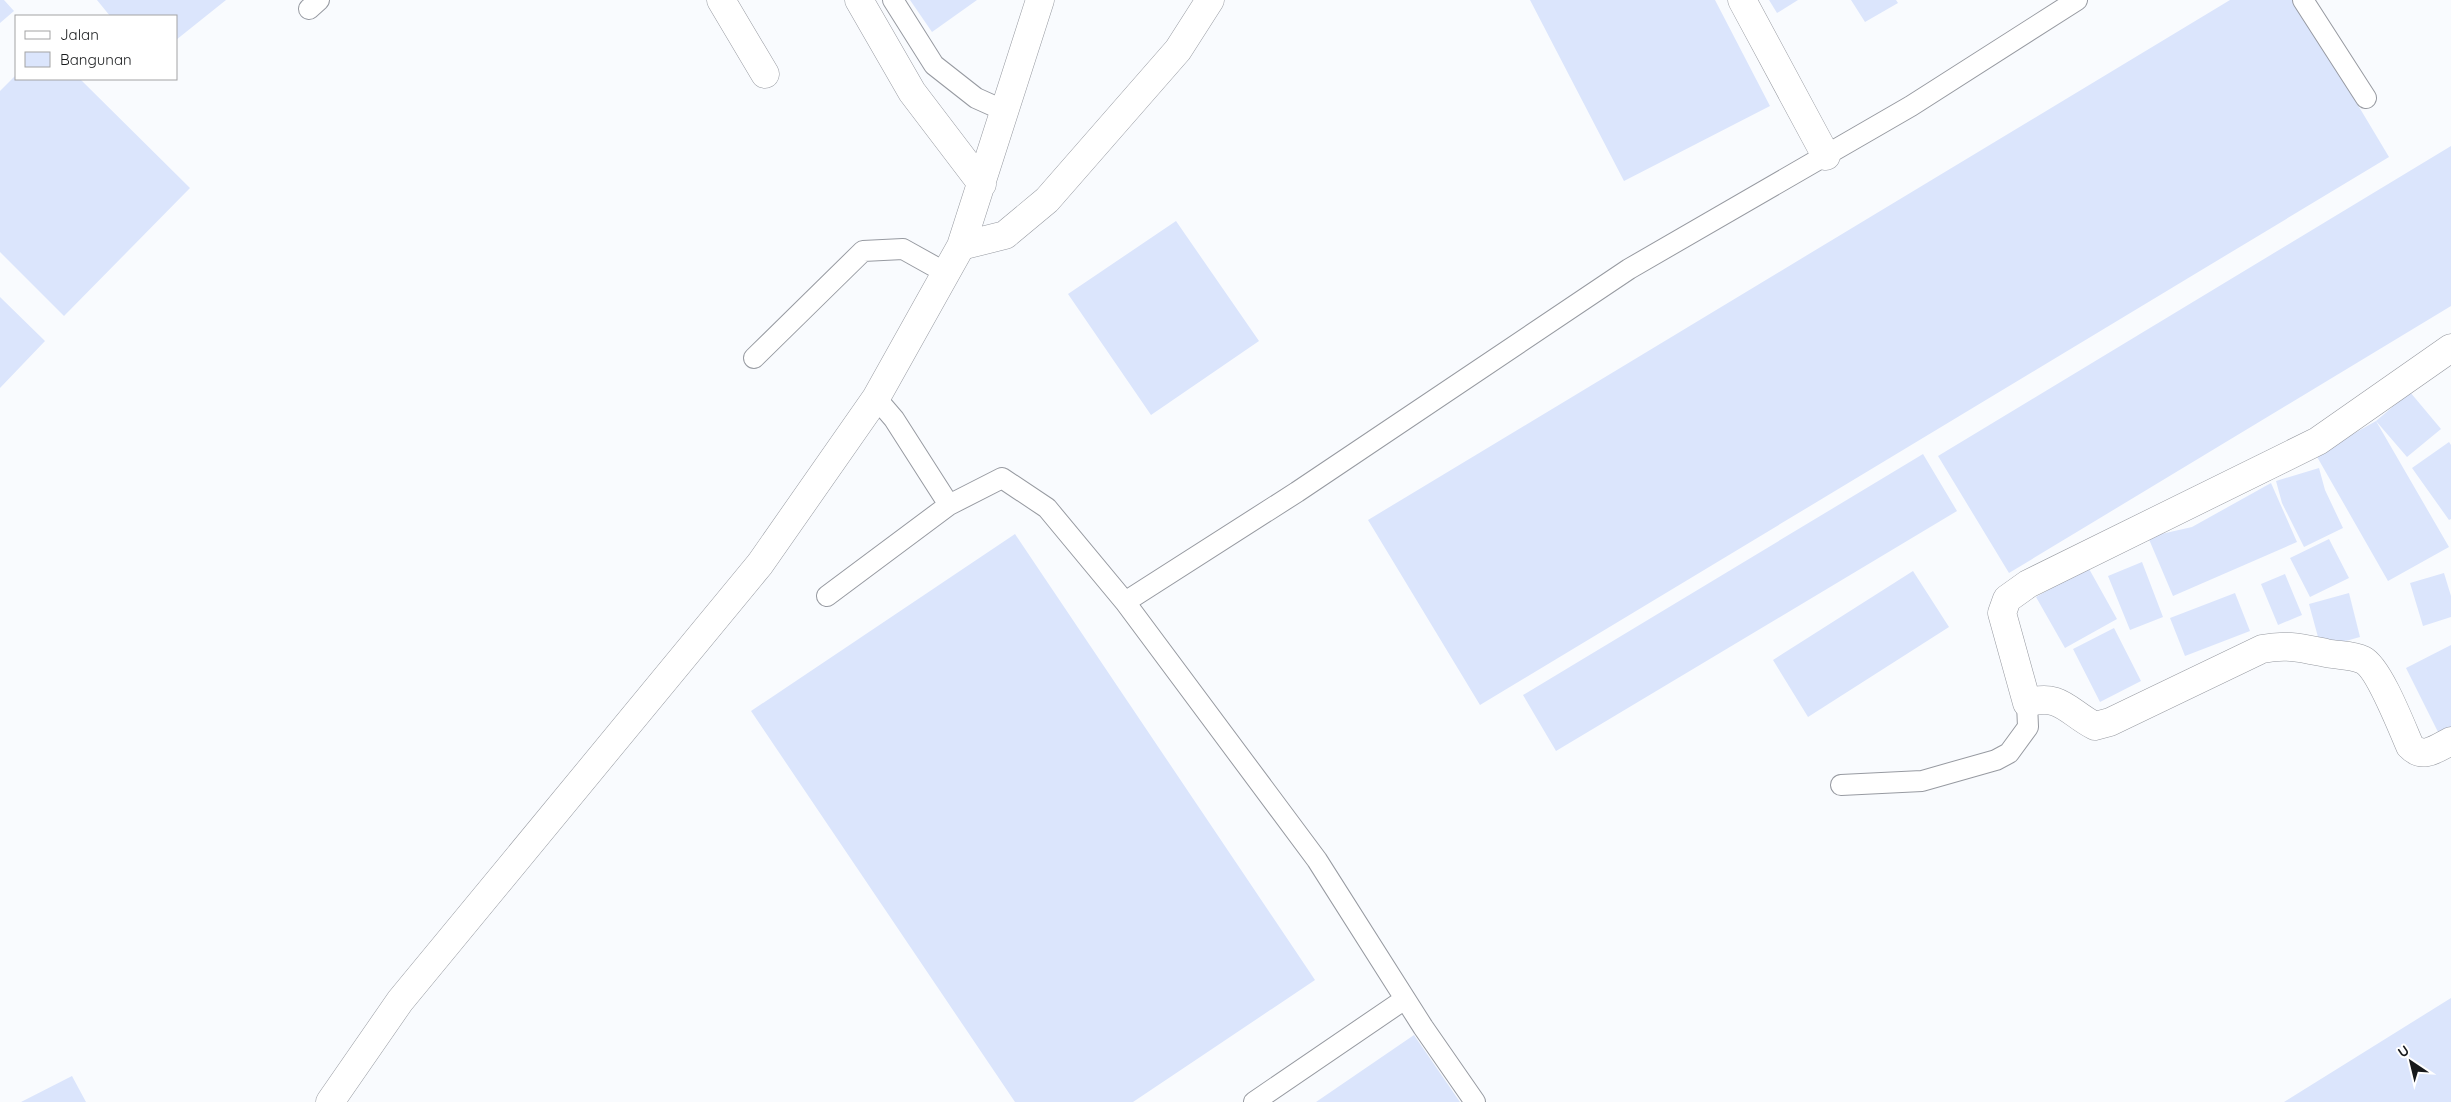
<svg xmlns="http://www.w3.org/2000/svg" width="2451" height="1102" viewBox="0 0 2451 1102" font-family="Quicksand,sans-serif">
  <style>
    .building { fill: #dbe5fc }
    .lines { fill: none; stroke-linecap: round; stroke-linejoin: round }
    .lane-casing { stroke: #979aa1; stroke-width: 22 }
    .street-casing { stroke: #979aa1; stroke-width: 29 }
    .lane { stroke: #fff; stroke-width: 20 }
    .street { stroke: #fff; stroke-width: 28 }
  </style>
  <rect width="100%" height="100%" fill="#f9fbfe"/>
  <path class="building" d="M 0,0 L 4,0 L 14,11 L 0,23 Z
    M 97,0 L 226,0 L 176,40 L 176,16 L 110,16 Z
    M 910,0 L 977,0 L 932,32 Z
    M 1530,0 L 1715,0 L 1770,106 L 1624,181 Z
    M 1769,0 L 1798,0 L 1777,13 Z
    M 1851,0 L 1896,0 L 1898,3 L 1865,22 Z
    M 2230,0 L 2295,0 L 2389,157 L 1480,705 L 1368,520 Z
    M 16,75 L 16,79 L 80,79 L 190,188 L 64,316 L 0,252 L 0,91 Z
    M 2451,146 L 2451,306 L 2009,573 L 1938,456 Z
    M 1176,221 L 1259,341 L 1151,415 L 1068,294 Z
    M 0,297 L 45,341 L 0,388 Z
    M 2410,392 L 2441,429 L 2407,457 L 2376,421 L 2449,547 L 2388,581 L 2316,455 L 2376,421 Z
    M 2449,442 L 2451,445 L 2451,519 L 2449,520 L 2412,468 Z
    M 1923,454 L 1957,511 L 1556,751 L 1523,695 Z
    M 2319,468 L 2325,490 L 2343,528 L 2304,547 L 2282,503 L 2276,481 Z
    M 2271,483 L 2297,542 L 2173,596 L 2148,537 L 2192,527 Z
    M 1015,534 L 1315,980 L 1133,1102 L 1015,1102 L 751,711 Z
    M 2329,539 L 2349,578 L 2310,597 L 2290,558 Z
    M 2142,562 L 2163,617 L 2130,630 L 2108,576 Z
    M 2088,567 L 2117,619 L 2065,648 L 2036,597 Z
    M 1913,571 L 1949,627 L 1808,717 L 1773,660 Z
    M 2444,573 L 2451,596 L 2451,617 L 2423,626 L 2410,583 Z
    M 2285,574 L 2302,615 L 2278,625 L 2261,584 Z
    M 2235,593 L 2250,631 L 2185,656 L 2170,618 Z
    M 2349,593 L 2360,637 L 2321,648 L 2309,604 Z
    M 2114,628 L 2141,681 L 2100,702 L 2073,649 Z
    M 2451,645 L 2451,736 L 2442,740 L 2406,668 Z
    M 2451,998 L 2451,1102 L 2284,1102 Z
    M 1414,1035 L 1460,1102 L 1316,1102 Z
    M 72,1076 L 86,1102 L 21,1102 Z"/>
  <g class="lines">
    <g class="lane-casing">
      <path id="lane" d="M 893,0 L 934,65 L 976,98 L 1005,111
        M 2303,0 L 2366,98
        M 309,9 L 319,0
        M 754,358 L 863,251 L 903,249 L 946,273
        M 876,398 L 894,419 L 949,505 L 1002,478 L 1047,508 L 1125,602 L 1297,492 L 1629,269 L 1911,106 L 2077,0
        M 827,596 L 949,505
        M 1125,602 L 1317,860 L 1423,1027 L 1475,1102
        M 1841,785 L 1922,781 L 1996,760 L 2009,753 L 2028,727 L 2027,703
        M 1254,1102 L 1405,999"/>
    </g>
    <g class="street-casing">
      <path id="street" d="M 721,0 L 765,74
        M 859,0 L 912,92 L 982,184
        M 1742,0 L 1826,156
        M 961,246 L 1005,235 L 1047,200 L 1178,50 L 1210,0
        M 2451,348 L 2318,441 L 2028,584 L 2007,599 L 2002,613 L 2027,703 C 2060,692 2069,713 2095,726 L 2110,722 L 2262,649 C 2287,644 2301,648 2326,653 C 2338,656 2351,654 2363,660 C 2379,668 2402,728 2410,746 C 2423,760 2437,748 2451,741
        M 330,1102 L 400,1001 L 760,564 L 876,398 L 961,246 L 1040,0"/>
    </g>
    <use href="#lane" class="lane"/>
    <use href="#street" class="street"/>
  </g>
  <rect x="15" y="15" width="162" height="65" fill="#ffffff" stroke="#a3a3a4"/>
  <rect x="25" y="31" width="25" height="8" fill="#ffffff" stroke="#a3a3a4"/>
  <text x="60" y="40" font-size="15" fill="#181a1c">Jalan</text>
  <rect x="25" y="52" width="25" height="15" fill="#dbe5fc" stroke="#a3a3a4"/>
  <text x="60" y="65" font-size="15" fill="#181a1c">Bangunan</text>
  <g transform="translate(2411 1062) rotate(325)" stroke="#ffffff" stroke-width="4" paint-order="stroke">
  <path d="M0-4L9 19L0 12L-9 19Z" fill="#181a1c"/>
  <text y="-8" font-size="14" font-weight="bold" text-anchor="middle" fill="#181a1c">U</text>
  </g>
</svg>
